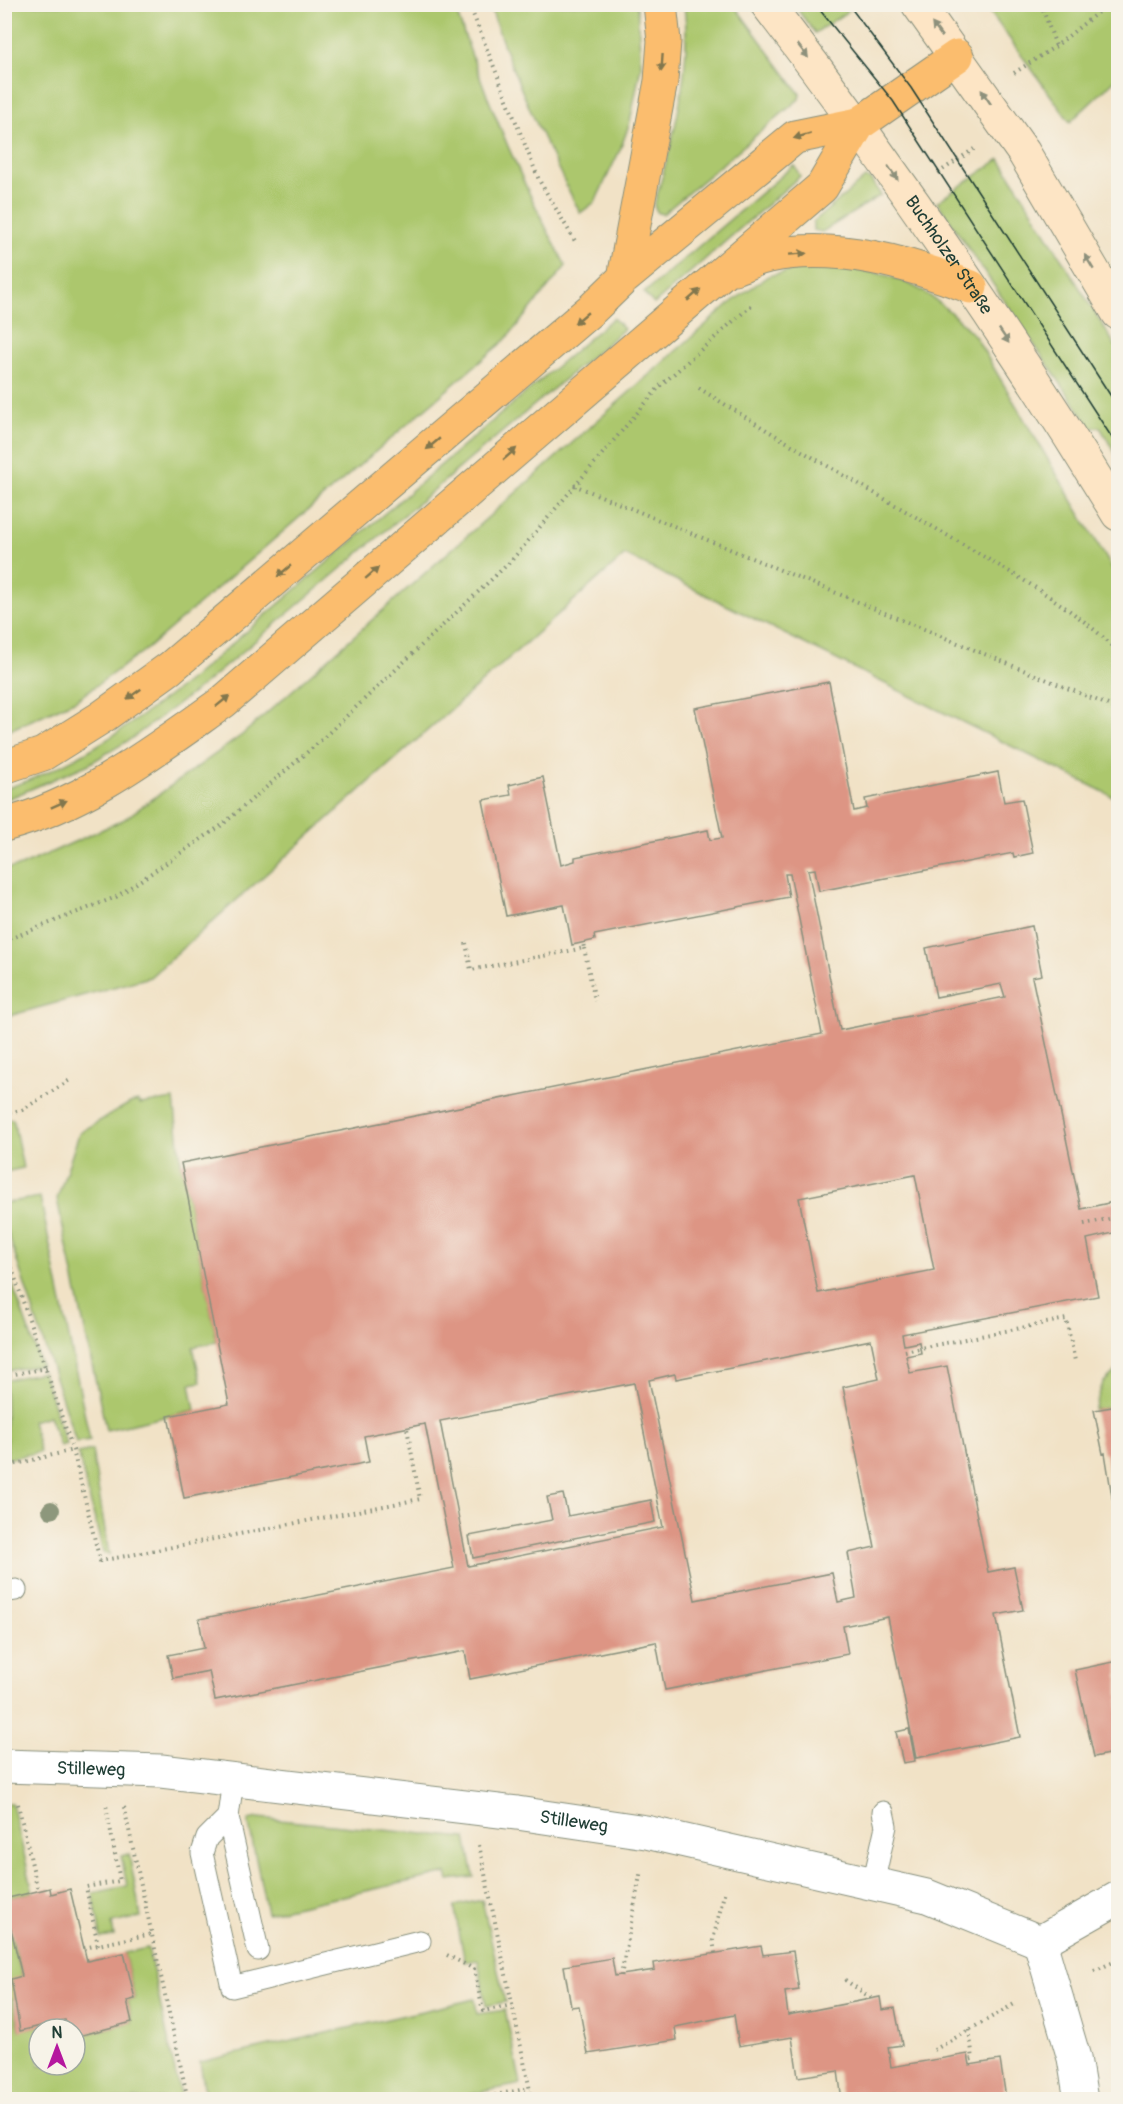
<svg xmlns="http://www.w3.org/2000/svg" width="1123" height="2104" viewBox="0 0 1123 2104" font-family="Pangolin,sans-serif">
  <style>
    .green { fill: #acc76d; stroke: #668250; stroke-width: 1.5 }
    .building { fill: #dd9584; fill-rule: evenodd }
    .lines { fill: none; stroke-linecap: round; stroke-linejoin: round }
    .service-casing { stroke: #88907d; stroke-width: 23 }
    .minor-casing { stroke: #88907d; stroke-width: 35 }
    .secondary-casing { stroke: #88907d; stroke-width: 35 }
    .trunk-casing { stroke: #88907d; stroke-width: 35 }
    .motorway-casing { stroke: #88907d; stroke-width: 35 }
    .path { stroke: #88907d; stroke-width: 4; stroke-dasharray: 1.5 4.5; stroke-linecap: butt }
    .service { stroke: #fff; stroke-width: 21 }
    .minor { stroke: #fff; stroke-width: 33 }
    .secondary { stroke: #fde5c5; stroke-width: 33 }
    .trunk { stroke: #fbbd6e; stroke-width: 33 }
    .motorway { stroke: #fbbd6e; stroke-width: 33 }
    .tram { stroke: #1f3d34; stroke-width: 1.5 }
    .tree { fill: #8d977c }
    .oneway { fill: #8e917c }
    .oneway2 { fill: #82774e }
    .labels { text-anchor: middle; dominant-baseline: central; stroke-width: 6; stroke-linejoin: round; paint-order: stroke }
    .street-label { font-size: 18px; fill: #1f3d34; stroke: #f7f3e8 }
  </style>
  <rect width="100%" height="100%" fill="#f7f3e8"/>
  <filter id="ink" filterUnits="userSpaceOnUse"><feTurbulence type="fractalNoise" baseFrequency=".0167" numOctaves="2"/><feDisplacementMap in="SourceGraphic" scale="12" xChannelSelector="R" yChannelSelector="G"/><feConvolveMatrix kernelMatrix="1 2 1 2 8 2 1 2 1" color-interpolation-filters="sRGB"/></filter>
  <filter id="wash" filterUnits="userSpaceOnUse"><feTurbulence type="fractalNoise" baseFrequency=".008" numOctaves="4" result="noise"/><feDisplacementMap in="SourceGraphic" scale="24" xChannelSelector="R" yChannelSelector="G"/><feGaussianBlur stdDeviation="1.35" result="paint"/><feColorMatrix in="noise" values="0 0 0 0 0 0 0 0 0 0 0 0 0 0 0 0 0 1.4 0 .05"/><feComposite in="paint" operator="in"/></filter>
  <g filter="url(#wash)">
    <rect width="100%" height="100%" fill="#f1e2c6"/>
    <path class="green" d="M 4,5 L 454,5 C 484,94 521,183 566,266 L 506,339 L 148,648 L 76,700 L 5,732 Z
      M 490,5 L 637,5 L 641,66 L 630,122 L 620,150 L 595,202 L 580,213 C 546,145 512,77 490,5 Z
      M 684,5 L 734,5 L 800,94 L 799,99 L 663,214 L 658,213 L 654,206 C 672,144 693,70 684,5 Z
      M 794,5 L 844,5 L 848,11 L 815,33 Z
      M 985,5 L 1118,5 L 1118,77 L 1070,122 Z
      M 1000,159 L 1118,350 L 1118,458 L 1100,427 L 1091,428 L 937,202 Z
      M 794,165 L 800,176 L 654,304 L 644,293 Z
      M 865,178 L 870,179 L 881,195 L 822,232 L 813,230 L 813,222 Z
      M 817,265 C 894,272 920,279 975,336 L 1118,578 L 1118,799 L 625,555 L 150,977 L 5,1017 L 5,869 L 21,866 L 123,820 L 242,735 L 729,304 L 768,276 Z
      M 613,318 L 624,329 L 202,686 L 131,739 L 89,764 L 5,800 L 5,789 C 77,765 131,725 191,679 Z
      M 174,1099 L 181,1163 L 217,1342 L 193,1347 L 201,1382 L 190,1384 L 195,1410 L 106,1430 L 57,1199 L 79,1134 L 84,1130 L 130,1103 L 138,1101 L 140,1104 Z
      M 13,1119 L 23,1168 L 5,1172 L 5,1120 Z
      M 40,1197 L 90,1440 L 76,1442 L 5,1224 L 5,1203 Z
      M 4,1261 L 41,1365 L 5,1371 L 4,1371 Z
      M 1118,1369 L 1118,1406 L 1094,1410 L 1103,1383 Z
      M 43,1372 L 66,1444 L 60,1446 L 49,1416 L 32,1421 L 40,1452 L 7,1459 L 5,1380 Z
      M 92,1450 L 109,1555 L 103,1552 L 78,1453 Z
      M 4,1803 L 12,1803 L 33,1892 L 4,1899 Z
      M 258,1818 L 466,1838 L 474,1877 L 449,1880 L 447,1873 L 267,1913 L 248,1820 Z
      M 129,1854 L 141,1917 L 112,1923 L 114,1936 L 101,1938 L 93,1893 L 127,1886 L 121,1856 Z
      M 482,1900 L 505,2002 L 486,2006 L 478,1960 L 465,1962 L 454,1906 Z
      M 4,1911 L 22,1976 L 15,1998 L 12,1999 L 20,2030 L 65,2020 L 67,2029 L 39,2029 L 39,2065 L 75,2065 L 75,2037 L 132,2022 L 127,2001 L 135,1999 L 124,1953 L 148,1948 L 181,2099 L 18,2099 L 5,2090 Z
      M 475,1999 L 477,2014 L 505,2010 L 521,2084 L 448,2099 L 447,2096 L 431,2100 L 206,2099 L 200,2062 Z"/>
    <g id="blocks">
      <path class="building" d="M 829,682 L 854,811 L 867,808 L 865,799 L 998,772 L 1004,802 L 1022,799 L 1033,853 L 1014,857 L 1013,853 L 819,891 L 815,869 L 808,870 L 840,1030 L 1005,997 L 1001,984 L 936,997 L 926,948 L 1032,926 L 1042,975 L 1032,977 L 1081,1209 L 1118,1201 L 1118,1232 L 1087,1239 L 1098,1296 L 902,1334 L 904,1345 L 919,1342 L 921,1353 L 906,1356 L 910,1373 L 947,1366 L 988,1572 L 1014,1567 L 1023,1610 L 996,1615 L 1020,1737 L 916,1758 L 888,1617 L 843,1626 L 848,1654 L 665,1690 L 656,1642 L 470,1679 L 465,1651 L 215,1700 L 209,1671 L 173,1678 L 168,1655 L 204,1648 L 199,1619 L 454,1568 L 425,1424 L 364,1436 L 369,1462 L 184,1498 L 168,1416 L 229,1404 L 181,1163 L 822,1034 L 790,874 L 785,874 L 789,897 L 594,935 L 595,940 L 572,945 L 564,905 L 506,916 L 483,800 L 511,795 L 509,785 L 543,777 L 561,865 L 575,861 L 575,857 L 708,830 L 710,840 L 722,838 L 695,708 ZM 915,1175 L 934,1270 L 818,1293 L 799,1198 ZM 871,1340 L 879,1379 L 843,1387 L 875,1547 L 848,1553 L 856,1598 L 838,1602 L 832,1573 L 695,1600 L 649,1380 L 675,1374 L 676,1379 ZM 634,1383 L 663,1527 L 468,1566 L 440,1421 Z
        M 1118,1406 L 1118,1528 L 1117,1528 L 1105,1453 L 1103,1454 L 1094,1410 Z
        M 563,1494 L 568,1516 L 651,1500 L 655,1522 L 473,1558 L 469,1536 L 552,1520 L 547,1497 Z
        M 1118,1661 L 1118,1752 L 1094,1757 L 1075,1670 Z
        M 909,1729 L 915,1761 L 903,1763 L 896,1732 Z
        M 50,1888 L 51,1894 L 70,1889 L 87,1961 L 124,1953 L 135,1999 L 127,2001 L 132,2022 L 75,2037 L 75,2029 L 67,2029 L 65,2020 L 20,2031 L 11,1979 L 22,1976 L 11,1929 L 9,1929 L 4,1899 Z
        M 761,1946 L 763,1955 L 793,1951 L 799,1990 L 785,1992 L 788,2015 L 880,1997 L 882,2010 L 895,2008 L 902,2045 L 888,2047 L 891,2067 L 968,2054 L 970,2065 L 1000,2060 L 1006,2098 L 896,2100 L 895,2093 L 842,2100 L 838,2071 L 798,2077 L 792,2037 L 739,2046 L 734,2015 L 675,2027 L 677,2040 L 588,2054 L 579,2006 L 571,2007 L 564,1966 L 612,1958 L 615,1976 L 655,1970 L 654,1963 Z"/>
    </g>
  </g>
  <g filter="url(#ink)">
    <use href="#blocks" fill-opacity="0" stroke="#88907d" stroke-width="1.5"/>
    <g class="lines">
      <g class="service-casing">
        <path id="service" d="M 4,1592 L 16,1590
          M 233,1780 L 228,1817 L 258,1950
          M 228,1817 L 207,1838 L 202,1853 L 232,1987 L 420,1941
          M 873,1884 L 886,1826 L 883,1812"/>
      </g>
      <g class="minor-casing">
        <g id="minor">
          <path id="s1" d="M 4,1766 L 161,1771 L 517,1813 L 646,1832 L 927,1896 L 1040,1942"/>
          <path d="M 1040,1942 L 1074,2058 L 1081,2100"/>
          <path d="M 1040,1942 L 1118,1898"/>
        </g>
      </g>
      <g class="secondary-casing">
        <g id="secondary">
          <path id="s2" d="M 767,4 C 893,168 1010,338 1118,514"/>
          <path d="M 918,4 L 1024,153 L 1118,313"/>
        </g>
      </g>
      <g class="trunk-casing">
        <path id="trunk" d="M 734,268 C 746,264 757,258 769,256 C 837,242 909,263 971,287
          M 4,825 C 86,804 155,750 223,702 L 822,187 L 859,124 L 957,56"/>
      </g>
      <g class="motorway-casing">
        <path id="motorway" d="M 624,278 L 661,81 L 664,41 L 660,4
          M 4,767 L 43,754 L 102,717 L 170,668 L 593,308 L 624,278 L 795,137 L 859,124"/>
      </g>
      <path class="path" d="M 469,4 L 539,180 L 575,241
        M 1041,4 L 1056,46
        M 1014,73 L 1056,46 L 1108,4
        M 938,173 L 974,149
        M 699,388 C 783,442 870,490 957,541 C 1013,574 1071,605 1118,651
        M 574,485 L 1118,709
        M 4,941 L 116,897 L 222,825 L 318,743 L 511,561 L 661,385 L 754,303
        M 466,943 L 471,970 L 584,948 L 583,943
        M 584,948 L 595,1001
        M 4,1114 L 22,1110 L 70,1080
        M 1084,1224 L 1118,1217
        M 4,1245 L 73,1450 L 100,1561 L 420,1499 L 407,1428
        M 905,1351 L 1066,1319 L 1075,1361
        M 4,1376 L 47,1368
        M 4,1467 L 73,1450
        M 18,1804 L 38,1891
        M 124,1807 L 188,2100
        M 479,1845 L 532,2100
        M 98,1945 L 86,1887 L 120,1881 L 106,1805
        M 84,1948 L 151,1934
        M 715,1953 L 713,1940 L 725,1890
        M 447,1955 L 474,1969 L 483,2011 L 512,2005
        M 1094,1971 L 1118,1960
        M 621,1976 L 641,1870
        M 845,1980 L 871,1998
        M 969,2030 L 973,2059 L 969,2060
        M 934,2050 L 1016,2003
        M 471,2100 L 530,2088"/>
      <use href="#service" class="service"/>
      <use href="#minor" class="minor"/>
      <use href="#secondary" class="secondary"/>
      <use href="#trunk" class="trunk"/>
      <use href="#motorway" class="motorway"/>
      <path class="tram" d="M 815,4 L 893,101 L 1118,447
        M 848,4 L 911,88 L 1118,407"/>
    </g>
    <circle class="tree" cx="51" cy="1510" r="9"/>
    <defs><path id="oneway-solid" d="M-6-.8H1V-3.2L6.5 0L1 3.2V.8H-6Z" transform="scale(1.5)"/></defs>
    <g class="oneway">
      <use href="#oneway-solid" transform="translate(937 30) rotate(-127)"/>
      <use href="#oneway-solid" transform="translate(803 51) rotate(52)"/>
      <use href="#oneway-solid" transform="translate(986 97) rotate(-124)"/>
      <use href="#oneway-solid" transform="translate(893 173) rotate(55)"/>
      <use href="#oneway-solid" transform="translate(1089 262) rotate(-121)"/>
      <use href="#oneway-solid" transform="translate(1004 336) rotate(56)"/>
    </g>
    <g class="oneway2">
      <use href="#oneway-solid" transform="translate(662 63) rotate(94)"/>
      <use href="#oneway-solid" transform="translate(802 136) rotate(164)"/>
      <use href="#oneway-solid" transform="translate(798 254) rotate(-4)"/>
      <use href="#oneway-solid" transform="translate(694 295) rotate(-41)"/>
      <use href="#oneway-solid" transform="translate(581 318) rotate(140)"/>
      <use href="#oneway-solid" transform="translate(433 444) rotate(140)"/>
      <use href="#oneway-solid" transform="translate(510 454) rotate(-41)"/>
      <use href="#oneway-solid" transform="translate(284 571) rotate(140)"/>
      <use href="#oneway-solid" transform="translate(372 573) rotate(-41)"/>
      <use href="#oneway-solid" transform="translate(134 694) rotate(144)"/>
      <use href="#oneway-solid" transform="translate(223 701) rotate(-39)"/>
      <use href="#oneway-solid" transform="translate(59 804) rotate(-24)"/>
    </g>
  </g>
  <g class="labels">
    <g class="street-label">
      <text stroke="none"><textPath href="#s2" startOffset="310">Buchholzer Straße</textPath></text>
      <text stroke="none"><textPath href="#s1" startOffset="87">Stilleweg</textPath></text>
      <text stroke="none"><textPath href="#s1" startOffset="573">Stilleweg</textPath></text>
    </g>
  </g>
  <rect width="1123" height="2104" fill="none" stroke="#f7f3e8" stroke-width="24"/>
  <g transform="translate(57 2047)"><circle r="28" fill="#f7f3e8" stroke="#a1aaa0" stroke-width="1.5"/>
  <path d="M0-4.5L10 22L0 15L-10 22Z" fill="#b5179e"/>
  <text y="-9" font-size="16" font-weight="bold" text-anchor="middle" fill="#1f3d34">N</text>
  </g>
</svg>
